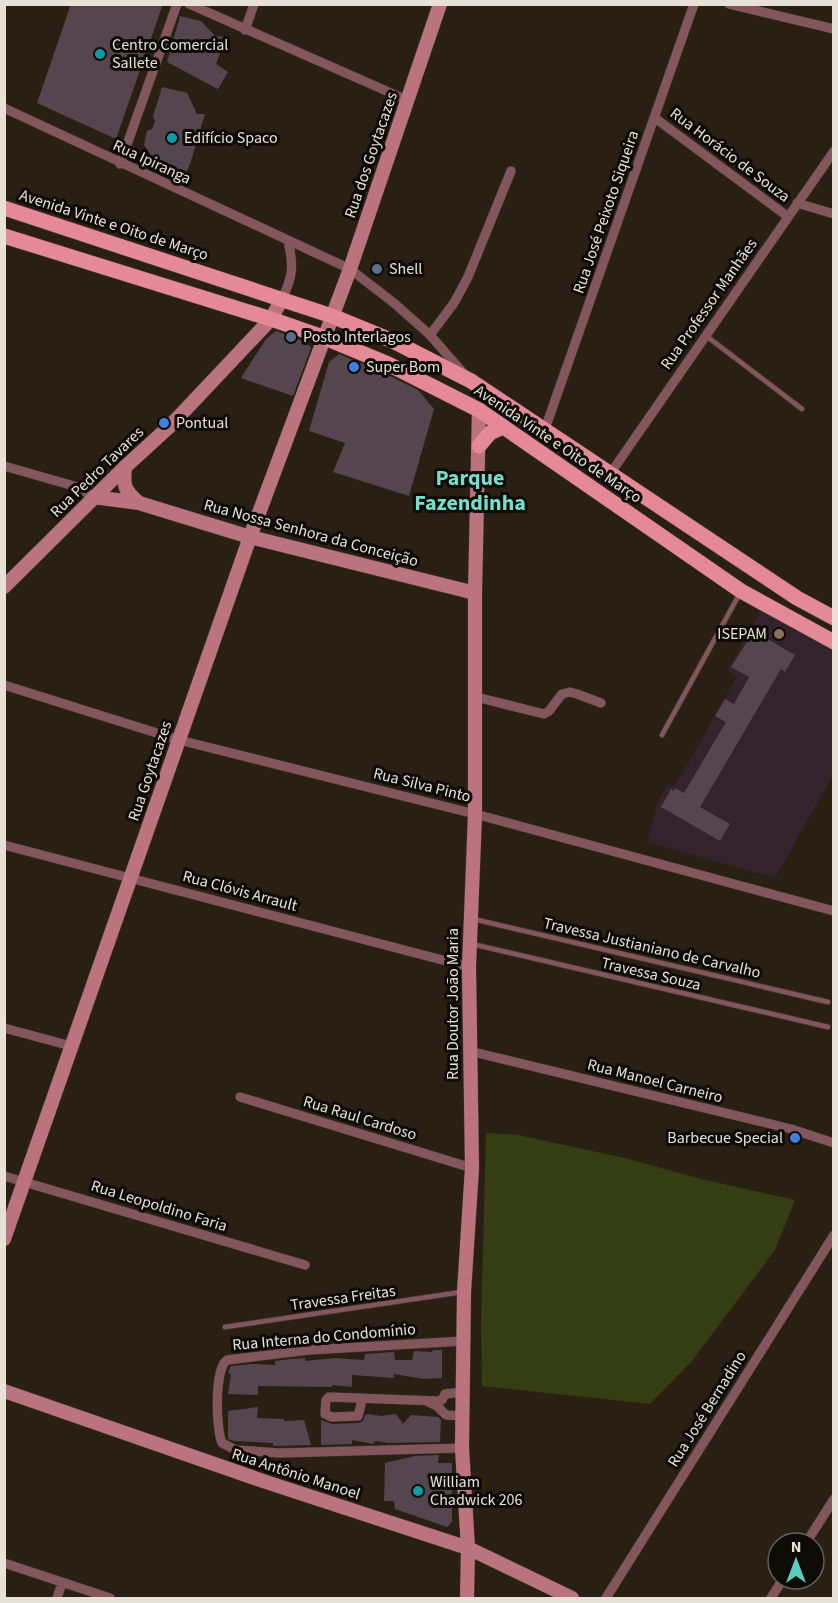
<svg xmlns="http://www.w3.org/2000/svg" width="838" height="1603" viewBox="0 0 838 1603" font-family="'Source Sans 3',sans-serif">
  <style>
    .education { fill: #33232c }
    .green { fill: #353e13 }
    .building { fill: #54454f }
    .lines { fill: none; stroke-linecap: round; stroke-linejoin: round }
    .lane-casing { stroke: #443b2f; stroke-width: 6 }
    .street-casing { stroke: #443b2f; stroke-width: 10 }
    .secondary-casing { stroke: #443b2f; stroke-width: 15 }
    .primary-casing { stroke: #443b2f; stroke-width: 16 }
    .lane { stroke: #83565d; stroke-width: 4.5 }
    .street { stroke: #83565d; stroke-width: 9 }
    .secondary { stroke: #ba737f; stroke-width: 14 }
    .primary { stroke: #e58999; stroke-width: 15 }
    .culture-dot { fill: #0f9aa8; stroke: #0e0a05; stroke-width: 2 }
    .service-dot { fill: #5c6f8a; stroke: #0e0a05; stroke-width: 2 }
    .shop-dot { fill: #3f7fe0; stroke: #0e0a05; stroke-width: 2 }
    .education-dot { fill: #8d6e63; stroke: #0e0a05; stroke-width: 2 }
    .labels { text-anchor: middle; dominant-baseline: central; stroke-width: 6; stroke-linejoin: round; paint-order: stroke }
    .poi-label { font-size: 16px; fill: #e7e1d8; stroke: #0e0a05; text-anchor: start }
    .street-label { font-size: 16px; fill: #e7e1d8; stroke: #0e0a05 }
    .district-label { font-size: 22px; font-weight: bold; fill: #75decf; stroke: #0e0a05 }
  </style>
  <rect width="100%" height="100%" fill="#292013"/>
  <path class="education" d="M 762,609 L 833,650 L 833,775 L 775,878 L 647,842 L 657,804 L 668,784 L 674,786 L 682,774 L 737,676 L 727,670 Z"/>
  <path class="green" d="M 486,1133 L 518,1135 L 625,1158 L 701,1179 L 795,1200 L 775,1250 L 691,1362 L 650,1404 L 482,1386 L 481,1326 Z"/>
  <path class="building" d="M 71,4 L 163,4 L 116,139 L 37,103 Z
    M 180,16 L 201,21 L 215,36 L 226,37 L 216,64 L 228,72 L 218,89 L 167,62 Z
    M 162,87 L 187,93 L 197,114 L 205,114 L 190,164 L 182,182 L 155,170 L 157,164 L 144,145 L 147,131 L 152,129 L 155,121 L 153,116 Z
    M 276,331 L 306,342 L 311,348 L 293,396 L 241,378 L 266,339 Z
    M 339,354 L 384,373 L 418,390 L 434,409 L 409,496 L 333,472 L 345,443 L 309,431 L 329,362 Z
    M 754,631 L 795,655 L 785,672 L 781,669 L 700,807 L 730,824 L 720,841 L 661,807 L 671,789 L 674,791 L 675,788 L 684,793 L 726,722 L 715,716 L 725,699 L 734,704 L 749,677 L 731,667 Z
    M 433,1350 L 442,1350 L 442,1378 L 424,1379 L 394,1374 L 394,1378 L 352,1375 L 352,1387 L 332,1385 L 332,1387 L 258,1386 L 258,1395 L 228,1394 L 231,1374 L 228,1373 L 229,1370 L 231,1366 L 252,1364 L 275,1365 L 275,1361 L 292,1359 L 305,1358 L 305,1361 L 334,1358 L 364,1360 L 365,1354 L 394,1352 L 395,1360 L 412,1360 L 414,1351 L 432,1352 Z
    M 258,1407 L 257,1418 L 284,1419 L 284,1421 L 304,1420 L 311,1445 L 273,1446 L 273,1443 L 234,1441 L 228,1439 L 228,1411 Z
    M 369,1414 L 381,1416 L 396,1414 L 403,1424 L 411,1415 L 438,1417 L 441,1420 L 440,1442 L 389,1443 L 375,1441 L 373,1444 L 352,1440 L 352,1444 L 321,1445 L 321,1420 L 332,1424 L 358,1423 L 363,1421 L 365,1415 Z
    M 439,1455 L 438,1463 L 452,1463 L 452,1522 L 447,1527 L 395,1509 L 394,1501 L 384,1501 L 385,1463 L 415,1456 Z"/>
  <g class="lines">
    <g class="lane-casing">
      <path id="lane" d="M 705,335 L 802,409
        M 662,735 L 740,593
        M 473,919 L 828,1002
        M 472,944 L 828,1027
        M 225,1327 L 462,1292"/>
    </g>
    <g class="street-casing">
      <path id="street" d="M 189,4 L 407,100
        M 729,4 L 834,29
        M 245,30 L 254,4
        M 4,108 L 350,269 L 394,303 L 430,335 L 465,375
        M 655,118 L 787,216
        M 120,164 L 177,4
        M 797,203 L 834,214
        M 282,299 C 293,276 294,266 288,241
        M 430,335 L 454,303 L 468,277 L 511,171
        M 545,429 L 694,4
        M 4,466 L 74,486 L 94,497
        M 610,474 L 834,151
        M 4,685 L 179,740 L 475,814 L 834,911
        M 476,697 L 544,714 L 549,711 L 562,694 L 570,692 L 577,694 L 601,703
        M 4,845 L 469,967
        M 4,1028 L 71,1046
        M 469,1051 L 791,1129 L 834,1143
        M 240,1097 L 472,1168
        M 4,1176 L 305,1265
        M 360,1398 L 361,1405 L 358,1416 L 332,1417 L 325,1414 L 326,1400 L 329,1397 L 437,1401 L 442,1400 L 445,1394 L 463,1392
        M 428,1402 L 437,1406 L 446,1415 L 463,1416
        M 462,1448 L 280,1453 L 236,1450 L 222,1443 C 216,1429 214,1369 227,1360 L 309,1350 L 464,1341
        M 806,1543 L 834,1499
        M 4,1563 L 110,1598
        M 57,1598 L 62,1583
        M 606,1598 L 834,1235
        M 771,1598 L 783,1579"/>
    </g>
    <g class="secondary-casing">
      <path id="secondary" d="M 125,467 C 123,486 124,490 139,503
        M 94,497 L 139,503 L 250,537 L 475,593
        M 4,587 L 125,467 L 171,425 L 271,319 L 282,299
        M 4,1239 L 250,537 L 350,269 L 440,4
        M 4,1391 L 266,1482 L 468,1548 L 572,1598
        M 467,1598 L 468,1548 L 462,1448 L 464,1292 L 472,1168 L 469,967 L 475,814 L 475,593 L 479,410"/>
    </g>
    <g class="primary-casing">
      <path id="primary" d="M 4,208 L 332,316 L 393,341 L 471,381 L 797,598 L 834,618
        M 4,236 L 271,319 L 323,337 L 388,364 L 479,410 L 741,591 L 834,642
        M 479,446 L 490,433 L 503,427"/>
    </g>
    <use href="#lane" class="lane"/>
    <use href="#street" class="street"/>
    <use href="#secondary" class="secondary"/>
    <use href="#primary" class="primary"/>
  </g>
  <g class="culture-dot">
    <circle cx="100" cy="54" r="6"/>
    <circle cx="172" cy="138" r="6"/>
    <circle cx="418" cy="1491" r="6"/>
  </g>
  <g class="service-dot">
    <circle cx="377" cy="269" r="6"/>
    <circle cx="291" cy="337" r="6"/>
  </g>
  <g class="shop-dot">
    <circle cx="354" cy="367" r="6"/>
    <circle cx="164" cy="423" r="6"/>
    <circle cx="795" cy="1138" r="6"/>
  </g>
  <circle class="education-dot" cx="779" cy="634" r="6"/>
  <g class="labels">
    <g class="poi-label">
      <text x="112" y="45">Centro Comercial<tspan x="112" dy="18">Sallete</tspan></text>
      <text x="184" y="138">Edifício Spaco</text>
      <text x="389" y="269">Shell</text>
      <text x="303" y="337">Posto Interlagos</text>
      <text x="366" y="367">Super Bom</text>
      <text x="176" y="423">Pontual</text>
      <text x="767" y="634" text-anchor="end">ISEPAM</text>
      <text x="783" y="1138" text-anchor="end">Barbecue Special</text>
      <text x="430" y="1482">William<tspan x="430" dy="18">Chadwick 206</tspan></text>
    </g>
    <g class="street-label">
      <text transform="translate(371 155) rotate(-71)">Rua dos Goytacazes</text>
      <text transform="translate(730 155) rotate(37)">Rua Horácio de Souza</text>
      <text transform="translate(152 162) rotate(25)">Rua Ipiranga</text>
      <text transform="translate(606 212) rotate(-71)">Rua José Peixoto Siqueira</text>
      <text transform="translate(114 225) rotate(18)">Avenida Vinte e Oito de Março</text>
      <text transform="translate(709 304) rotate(-55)">Rua Professor Manhães</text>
      <text transform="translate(558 444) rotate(34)">Avenida Vinte e Oito de Março</text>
      <text transform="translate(97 472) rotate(-44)">Rua Pedro Tavares</text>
      <text transform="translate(311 533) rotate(15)">Rua Nossa Senhora da Conceição</text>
      <text transform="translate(150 771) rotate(-71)">Rua Goytacazes</text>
      <text transform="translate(422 785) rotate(14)">Rua Silva Pinto</text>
      <text transform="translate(240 891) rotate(15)">Rua Clóvis Arrault</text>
      <text transform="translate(652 948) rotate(13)">Travessa Justianiano de Carvalho</text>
      <text transform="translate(651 974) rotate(13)">Travessa Souza</text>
      <text transform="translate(453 1004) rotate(-90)">Rua Doutor João Maria</text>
      <text transform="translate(655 1081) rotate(14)">Rua Manoel Carneiro</text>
      <text transform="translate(360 1118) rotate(17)">Rua Raul Cardoso</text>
      <text transform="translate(159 1206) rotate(17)">Rua Leopoldino Faria</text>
      <text transform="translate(343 1298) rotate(-8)">Travessa Freitas</text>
      <text transform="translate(324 1337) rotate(-5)">Rua Interna do Condomínio</text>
      <text transform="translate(707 1409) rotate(-58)">Rua José Bernadino</text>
      <text transform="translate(296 1474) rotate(18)">Rua Antônio Manoel</text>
    </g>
    <g class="district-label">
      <text x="470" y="478">Parque<tspan x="470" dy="25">Fazendinha</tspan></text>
    </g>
  </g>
  <rect width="838" height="1603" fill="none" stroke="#e7e1d8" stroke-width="12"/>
  <g transform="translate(796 1561)"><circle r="28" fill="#0e0a05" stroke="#656059" stroke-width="1.5"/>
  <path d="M0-4.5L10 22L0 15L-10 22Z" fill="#59cebf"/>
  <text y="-9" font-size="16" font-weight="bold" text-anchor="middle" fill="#e7e1d8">N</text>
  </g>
</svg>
